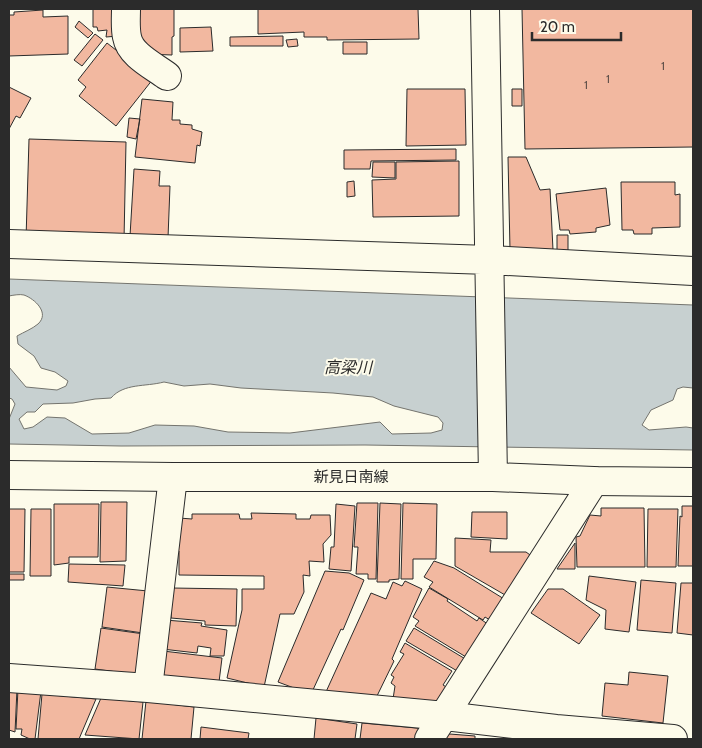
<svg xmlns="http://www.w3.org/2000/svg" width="702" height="748" viewBox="0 0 702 748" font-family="Cabin,'Noto Sans JP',sans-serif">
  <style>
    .water { fill: #c7d0d0; stroke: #74746e; fill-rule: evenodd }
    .building { fill: #f2b8a0; stroke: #2b2b2b }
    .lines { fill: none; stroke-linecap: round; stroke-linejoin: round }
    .minor-casing { stroke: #2b2b2b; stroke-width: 30 }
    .major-casing { stroke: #2b2b2b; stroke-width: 30 }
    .minor { stroke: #fdfbea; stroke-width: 28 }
    .major { stroke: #fdfbea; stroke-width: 28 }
    .labels { text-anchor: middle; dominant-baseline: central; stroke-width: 4; stroke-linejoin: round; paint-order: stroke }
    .number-label { font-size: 12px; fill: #5d4e48 }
    .street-label { font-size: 15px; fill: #2b2b2b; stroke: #fdfbea }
    .water-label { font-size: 16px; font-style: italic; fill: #2b2b2b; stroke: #fdfbea }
  </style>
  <rect width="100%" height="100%" fill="#fdfbea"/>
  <path class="water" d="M 9,279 L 693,305 L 693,388 L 683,387 L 677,389 L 673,400 L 651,410 L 642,425 L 649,430 L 686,427 L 693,428 L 693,450 L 365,445 L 121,446 L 9,444 L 9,419 L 15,404 L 12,399 L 9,398 L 9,367 L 26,387 L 57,390 L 66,386 L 68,381 L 55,372 L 41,368 L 34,356 L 18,344 L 17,336 C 24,332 32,329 38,324 C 50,313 35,299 24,295 C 20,294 14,295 9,296 ZM 164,382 L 184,386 L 210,384 L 241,388 L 333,393 L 373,397 L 394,406 L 438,417 L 443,423 L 442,430 L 431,433 L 392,434 L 380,422 L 290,433 L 228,432 L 194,426 L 155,425 L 129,433 L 92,434 L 65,418 L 47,417 L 33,427 L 24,429 L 19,419 L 27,412 L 35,412 L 43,404 L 73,403 L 95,399 L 111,398 C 124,383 145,387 164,382 Z"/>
  <path class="building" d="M 93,9 L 118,9 L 118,36 L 106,37 L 107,30 L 98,31 L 97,27 L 93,27 Z
    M 133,9 L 174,9 L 174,36 L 172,37 L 172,55 L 146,54 L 146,43 L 135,43 Z
    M 258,9 L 418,9 L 419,39 L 327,40 L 327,37 L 304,37 L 304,32 L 258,34 Z
    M 522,9 L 693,9 L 693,147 L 525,149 Z
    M 43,10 L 43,17 L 68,16 L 68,54 L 9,56 L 9,15 L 14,15 L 14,12 Z
    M 79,21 L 93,33 L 88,38 L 75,27 Z
    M 211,27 L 213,51 L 180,52 L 180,28 Z
    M 95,34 L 103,40 L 82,66 L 74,60 Z
    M 283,36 L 283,46 L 230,46 L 230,37 Z
    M 297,39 L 298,46 L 288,47 L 286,40 Z
    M 343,42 L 367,42 L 367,54 L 343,54 Z
    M 107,43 L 153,79 L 116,126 L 79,96 L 86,87 L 78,80 Z
    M 9,87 L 31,98 L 20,118 L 16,116 L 9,129 Z
    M 407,89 L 465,89 L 466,145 L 406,146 Z
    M 512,89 L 522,89 L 522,106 L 512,106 Z
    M 142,99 L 173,102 L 172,120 L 180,120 L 180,124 L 192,125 L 192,129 L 202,132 L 200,146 L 197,145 L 195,163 L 135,157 Z
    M 129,118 L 140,119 L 136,139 L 127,137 Z
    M 29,139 L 126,142 L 124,240 L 26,239 Z
    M 456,149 L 456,160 L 371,161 L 370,169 L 344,169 L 344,150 Z
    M 508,157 L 526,157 L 540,190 L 550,189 L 553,250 L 510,250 Z
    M 459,161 L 459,216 L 373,217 L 372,180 L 396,179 L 396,162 Z
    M 373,162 L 395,162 L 395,178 L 372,177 Z
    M 134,169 L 160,171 L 159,186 L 170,186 L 168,238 L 130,236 Z
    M 354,181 L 355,196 L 347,197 L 347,182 Z
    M 621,182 L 675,182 L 675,195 L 680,194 L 680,227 L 652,228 L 652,234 L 634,234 L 633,230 L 622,230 Z
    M 606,188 L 610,225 L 596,228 L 596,232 L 570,234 L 569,230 L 560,230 L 556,194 Z
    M 557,235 L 568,235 L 568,252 L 557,252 Z
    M 101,502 L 127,502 L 126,561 L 100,562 Z
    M 357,503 L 378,503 L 376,579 L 368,579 L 368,574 L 356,574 L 358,547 L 354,547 Z
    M 380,503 L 401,504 L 399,579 L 389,580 L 389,582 L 377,582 Z
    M 403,503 L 437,504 L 436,559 L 413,559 L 413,579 L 401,579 Z
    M 54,504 L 99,504 L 98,557 L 69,557 L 69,563 L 54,565 Z
    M 336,504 L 355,506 L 351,571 L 329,569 L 331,547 L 334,547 Z
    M 682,506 L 693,506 L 693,566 L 678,566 L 680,516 L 682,517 Z
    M 601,508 L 644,508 L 645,567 L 577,567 L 576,537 L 580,536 L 590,515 L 601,516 Z
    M 9,509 L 25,509 L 24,572 L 9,572 Z
    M 31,509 L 51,509 L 51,576 L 30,576 Z
    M 648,509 L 678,509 L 676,567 L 647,567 Z
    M 472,512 L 507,512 L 507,539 L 471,537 Z
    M 251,513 L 296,514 L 296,519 L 310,519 L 311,515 L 330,515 L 331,535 L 323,544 L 324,562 L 309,561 L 310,576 L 303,575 L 304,592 L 294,614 L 280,614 L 264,687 L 227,678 L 242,610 L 242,589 L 264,589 L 264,576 L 179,575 L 179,551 L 176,551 L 179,518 L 192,519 L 192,514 L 239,514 L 240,519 L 252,519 Z
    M 455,538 L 491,540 L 490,552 L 526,552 L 537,560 L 512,599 L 455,566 Z
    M 575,543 L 575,569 L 557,569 Z
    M 434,561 L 454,568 L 509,602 L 495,623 L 485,617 L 483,620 L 429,587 L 433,582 L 424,577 Z
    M 69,564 L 125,565 L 123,586 L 68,582 Z
    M 325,571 L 349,573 L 364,580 L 343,630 L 341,629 L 312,692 L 294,688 L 278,682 Z
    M 9,574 L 24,574 L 24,580 L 9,580 Z
    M 589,576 L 636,582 L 629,632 L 605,629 L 606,610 L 586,600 Z
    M 641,580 L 676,583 L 672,633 L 637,630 Z
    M 405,581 L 422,589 L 392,659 L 394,661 L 376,698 L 325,694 L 371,593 L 386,599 L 393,582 L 402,586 Z
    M 681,583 L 693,583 L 693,635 L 677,633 Z
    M 107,587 L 148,591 L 143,633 L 102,627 Z
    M 172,588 L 237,589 L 236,626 L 205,625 L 205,621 L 171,618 Z
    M 429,588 L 448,599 L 447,601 L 477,621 L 479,618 L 492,627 L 471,660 L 415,626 L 419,621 L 413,617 Z
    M 548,589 L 563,589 L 600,615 L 579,644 L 531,613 Z
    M 165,620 L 202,623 L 201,626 L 227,630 L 224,656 L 210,656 L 211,648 L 198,646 L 197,653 L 162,649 Z
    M 101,628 L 144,634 L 139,675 L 95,669 Z
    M 414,628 L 467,660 L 459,672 L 406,641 Z
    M 405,643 L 452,671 L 443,685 L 453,691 L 444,704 L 393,699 L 395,686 L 391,683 L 394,677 L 391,675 L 404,654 L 400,652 Z
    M 163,651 L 222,658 L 219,682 L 160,677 Z
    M 629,672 L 668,676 L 663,723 L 602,716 L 605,683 L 628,685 Z
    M 9,688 L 17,689 L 15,732 L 9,730 Z
    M 18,689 L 41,691 L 35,739 L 30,739 L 21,735 L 22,729 L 16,729 Z
    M 42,694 L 96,699 L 79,739 L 38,739 Z
    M 101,698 L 143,702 L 139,739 L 85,735 Z
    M 146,701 L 194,707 L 191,739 L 142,739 Z
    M 316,718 L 357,724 L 355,739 L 314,739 Z
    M 362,723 L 427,729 L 420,739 L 360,739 Z
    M 201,727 L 249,733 L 248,739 L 200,739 Z
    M 437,733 L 475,736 L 475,739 L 437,739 Z"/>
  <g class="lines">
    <g class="minor-casing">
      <path id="minor" d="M 126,9 C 126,18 125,28 127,37 C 130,55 154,66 167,76
        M 485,9 L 493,477
        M 9,244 L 489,260 L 693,271
        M 9,678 L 148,688 L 445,716 L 556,729 L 673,739
        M 148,688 L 173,477
        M 429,739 L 594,481"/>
    </g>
    <g class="major-casing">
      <path id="major" d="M 9,475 L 173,477 L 493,477 L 594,481 L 693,482"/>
    </g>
    <use href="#minor" class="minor"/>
    <use href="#major" class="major"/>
  </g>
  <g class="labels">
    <g class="number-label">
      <text x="663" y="65">1</text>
      <text x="608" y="78">1</text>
      <text x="586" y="84">1</text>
    </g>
    <g class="street-label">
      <text x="351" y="477">新見日南線</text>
    </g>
    <g class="water-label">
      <text x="348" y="367">高梁川</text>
    </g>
  </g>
  <rect width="702" height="748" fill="none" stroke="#2b2b2b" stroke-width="20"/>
  <path d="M532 32v8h89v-8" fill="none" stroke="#2b2b2b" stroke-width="2.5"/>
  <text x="540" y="32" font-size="15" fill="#2b2b2b" stroke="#fdfbea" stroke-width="4" paint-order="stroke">20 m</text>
</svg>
